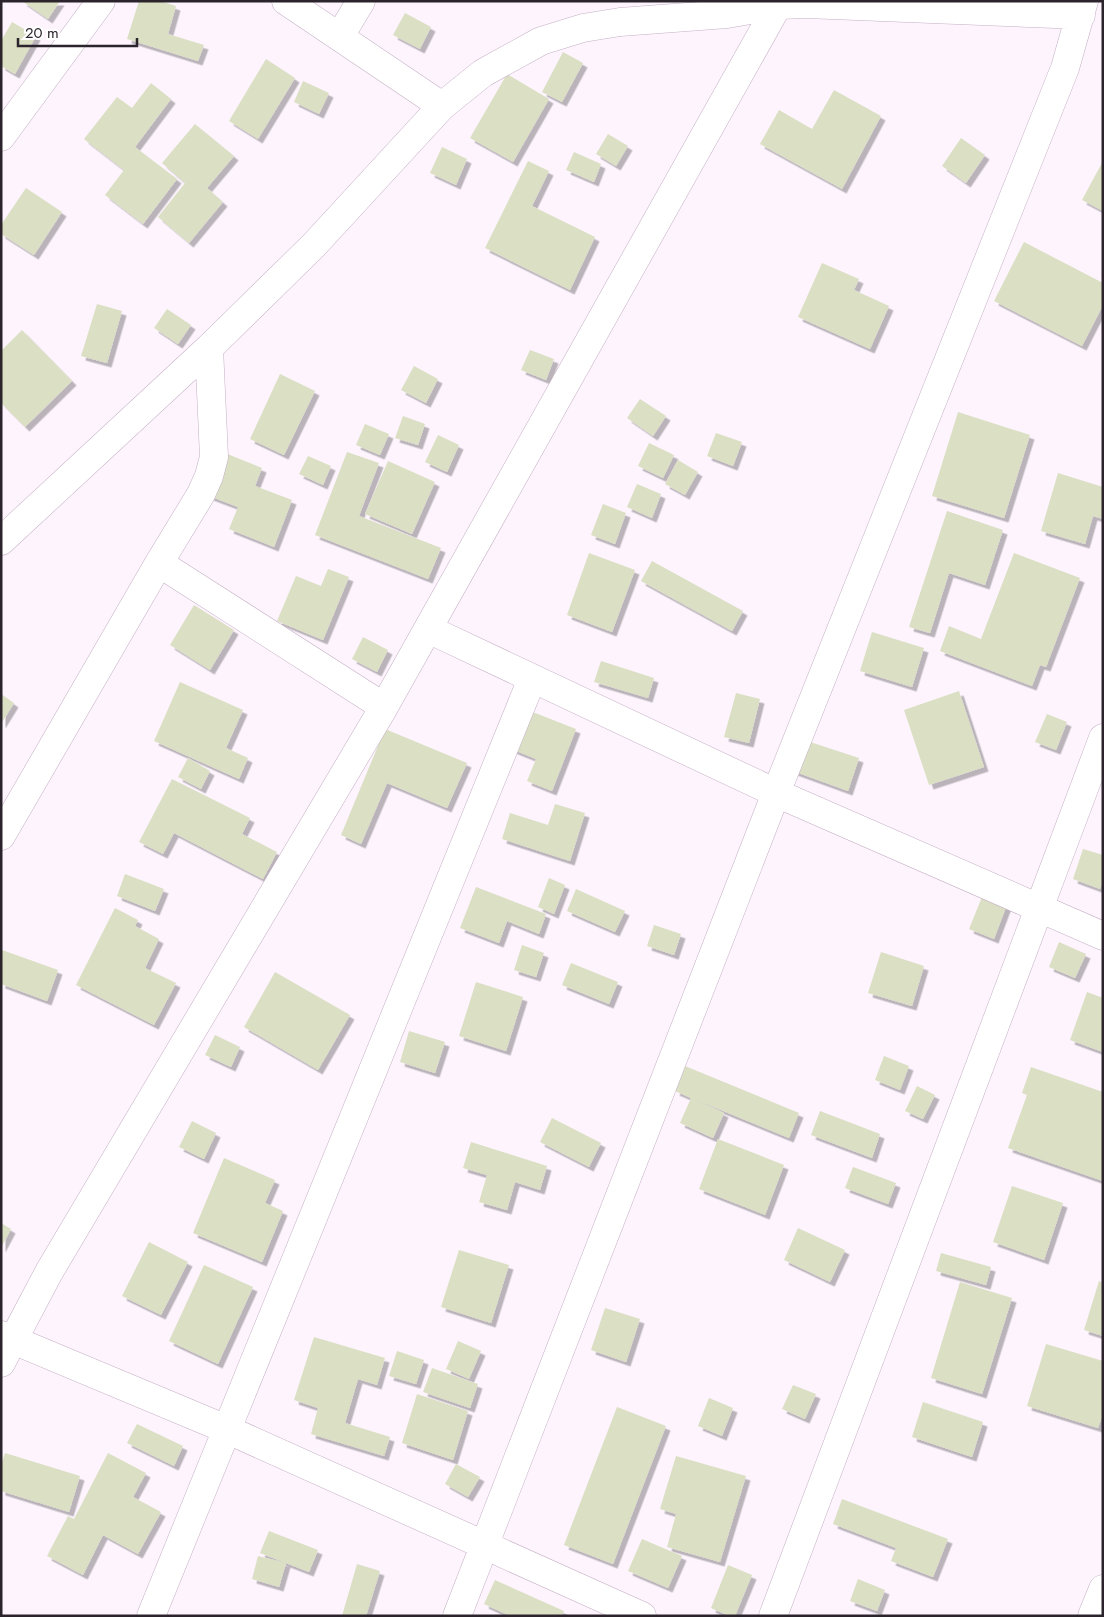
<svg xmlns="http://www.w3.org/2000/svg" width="1104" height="1617" viewBox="0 0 1104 1617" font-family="Jost,sans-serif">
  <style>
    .building { fill: #dbdfc3; filter: url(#shadow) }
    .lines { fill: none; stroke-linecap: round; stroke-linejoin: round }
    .minor-casing { stroke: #c5b0c5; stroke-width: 29 }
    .minor { stroke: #fff; stroke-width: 28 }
  </style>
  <defs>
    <filter id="shadow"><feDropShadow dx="4.5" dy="4.5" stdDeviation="0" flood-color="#0004"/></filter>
  </defs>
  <rect width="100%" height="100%" fill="#fdf4fd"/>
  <path class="building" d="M 22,1 L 60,1 L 48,19 Z
    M 139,1 L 160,1 L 176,6 L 168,34 L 204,45 L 198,61 L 127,39 Z
    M 405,13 L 431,27 L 420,49 L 393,35 Z
    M 12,22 L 36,36 L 15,74 L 1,66 L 1,41 Z
    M 563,52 L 583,63 L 562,102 L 542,92 Z
    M 266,59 L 295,78 L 258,139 L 229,121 Z
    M 507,74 L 549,99 L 513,162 L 470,138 Z
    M 303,81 L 329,93 L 319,114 L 294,102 Z
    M 151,83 L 171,99 L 135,147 L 177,179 L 143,224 L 105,195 L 124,170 L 84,139 L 117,97 L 132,108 Z
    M 834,90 L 881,116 L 842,189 L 760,144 L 779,110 L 812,129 Z
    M 195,124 L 234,156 L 207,188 L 223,202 L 189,243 L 158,217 L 185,183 L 162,163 Z
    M 608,134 L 628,146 L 616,166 L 596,154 Z
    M 961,138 L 985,155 L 966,183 L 942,166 Z
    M 442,147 L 467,159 L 456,185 L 430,173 Z
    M 574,152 L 601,164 L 594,182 L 566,170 Z
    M 528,161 L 549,171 L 532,206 L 595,237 L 570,290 L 485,248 Z
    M 1103,161 L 1103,211 L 1082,200 Z
    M 26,188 L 62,212 L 34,255 L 1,234 L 1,225 Z
    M 1024,242 L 1103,283 L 1103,305 L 1082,346 L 994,301 Z
    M 822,263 L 859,279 L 854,290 L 889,306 L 870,349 L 798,317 Z
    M 97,304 L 122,311 L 107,363 L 81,356 Z
    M 167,309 L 191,325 L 178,344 L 154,328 Z
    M 22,330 L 72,381 L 25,427 L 1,403 L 1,351 Z
    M 530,350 L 554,359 L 546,380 L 521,370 Z
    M 414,366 L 438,379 L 426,403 L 401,390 Z
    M 280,374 L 315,391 L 284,455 L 250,439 Z
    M 640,399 L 666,416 L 653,436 L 627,418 Z
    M 958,412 L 1030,435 L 1004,518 L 932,496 Z
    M 403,416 L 425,424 L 418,445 L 395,438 Z
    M 365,424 L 389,434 L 380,455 L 356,445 Z
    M 716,433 L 742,442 L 733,466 L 707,456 Z
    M 438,435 L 459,445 L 447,472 L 425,462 Z
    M 649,443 L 674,455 L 663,478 L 638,466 Z
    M 347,452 L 379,463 L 359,516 L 441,548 L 428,579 L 315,535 Z
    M 225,453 L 262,468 L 255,486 L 292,500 L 274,547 L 229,529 L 238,507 L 209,496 Z
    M 308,456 L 331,466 L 323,485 L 299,474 Z
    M 678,460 L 698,472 L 685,495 L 665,484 Z
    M 388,461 L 435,482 L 412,534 L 365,514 Z
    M 1058,473 L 1103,487 L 1103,519 L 1093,516 L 1085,544 L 1041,531 Z
    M 637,484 L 661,494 L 652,518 L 627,507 Z
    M 603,504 L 626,513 L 615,544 L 591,535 Z
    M 947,511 L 1003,530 L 985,585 L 949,573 L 930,633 L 909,627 Z
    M 589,553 L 635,570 L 612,632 L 567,615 Z
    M 1014,553 L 1080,578 L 1046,667 L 1040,665 L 1032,686 L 940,651 L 949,626 L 981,639 Z
    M 652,561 L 743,611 L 732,631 L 641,581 Z
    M 328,569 L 349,577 L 323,640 L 277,621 L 296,576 L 321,586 Z
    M 194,605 L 234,630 L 210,670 L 170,645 Z
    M 872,632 L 924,648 L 912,687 L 860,671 Z
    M 363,637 L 388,650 L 377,672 L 352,659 Z
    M 601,661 L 654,678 L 648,698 L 594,682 Z
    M 180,682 L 243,710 L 226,748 L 248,758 L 239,779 L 154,741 Z
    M 959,691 L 984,767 L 929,785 L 904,710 Z
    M 736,693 L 760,699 L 749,743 L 724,737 Z
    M 1,694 L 14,703 L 1,724 Z
    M 525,709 L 576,729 L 552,791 L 527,781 L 536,759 L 509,748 Z
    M 1047,714 L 1067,722 L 1056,750 L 1035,742 Z
    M 385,729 L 467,763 L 447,808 L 387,783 L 361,844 L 341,835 Z
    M 804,740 L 859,758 L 848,791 L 793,771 Z
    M 188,758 L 210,771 L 201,789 L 178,777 Z
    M 172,779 L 250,818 L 242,834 L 277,852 L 263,879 L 174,833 L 163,854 L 139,842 Z
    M 555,804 L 585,813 L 570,861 L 502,839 L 510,813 L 548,825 Z
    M 1083,849 L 1103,855 L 1103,881 L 1100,889 L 1073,879 Z
    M 125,874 L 164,889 L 155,911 L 117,896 Z
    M 549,878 L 565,885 L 554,914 L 538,907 Z
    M 476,887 L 546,914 L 539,934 L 507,921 L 499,943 L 460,928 Z
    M 576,889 L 625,911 L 615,932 L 567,911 Z
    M 984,892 L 1008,902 L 994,939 L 969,929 Z
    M 115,908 L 138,920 L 135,926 L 159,939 L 145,968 L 176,983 L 154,1025 L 76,985 Z
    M 654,925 L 681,934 L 674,955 L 647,946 Z
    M 1059,942 L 1086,954 L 1075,978 L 1049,967 Z
    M 522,945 L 544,953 L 536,977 L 514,970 Z
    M 2,950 L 58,970 L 47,1001 L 1,984 Z
    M 881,952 L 924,966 L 912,1006 L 868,993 Z
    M 571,963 L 618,982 L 609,1004 L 562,985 Z
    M 275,972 L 350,1015 L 318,1070 L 244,1027 Z
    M 476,982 L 523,997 L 506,1051 L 459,1036 Z
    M 1087,992 L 1103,998 L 1103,1052 L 1070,1040 Z
    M 409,1031 L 445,1042 L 435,1073 L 400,1062 Z
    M 215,1035 L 240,1047 L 231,1067 L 205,1055 Z
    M 884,1056 L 909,1066 L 900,1090 L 875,1080 Z
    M 685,1066 L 799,1113 L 789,1138 L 694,1099 L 724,1113 L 713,1138 L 680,1123 L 691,1098 L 675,1091 Z
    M 1031,1067 L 1103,1092 L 1103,1181 L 1008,1148 L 1027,1095 L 1022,1093 Z
    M 917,1086 L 935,1095 L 923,1119 L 905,1111 Z
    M 820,1111 L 880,1134 L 872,1158 L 811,1135 Z
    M 552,1118 L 601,1143 L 589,1167 L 540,1142 Z
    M 192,1121 L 216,1133 L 204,1159 L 179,1147 Z
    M 718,1139 L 784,1165 L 765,1215 L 699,1189 Z
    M 471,1142 L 547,1166 L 540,1190 L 515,1182 L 507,1210 L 479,1202 L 487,1175 L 463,1168 Z
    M 224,1158 L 275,1180 L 265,1203 L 283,1211 L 262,1262 L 193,1233 Z
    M 853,1167 L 896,1183 L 888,1204 L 845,1188 Z
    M 1012,1186 L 1063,1203 L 1044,1260 L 993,1242 Z
    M 1,1223 L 11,1229 L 1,1248 Z
    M 798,1228 L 845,1250 L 830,1282 L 784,1260 Z
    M 149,1242 L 188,1262 L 161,1315 L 122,1296 Z
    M 459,1250 L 509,1265 L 491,1323 L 441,1307 Z
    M 941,1253 L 991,1267 L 986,1285 L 936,1271 Z
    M 204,1265 L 253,1287 L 218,1364 L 169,1341 Z
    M 1099,1281 L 1103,1283 L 1103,1336 L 1084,1330 Z
    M 960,1282 L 1012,1298 L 982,1394 L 931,1378 Z
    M 605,1308 L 640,1319 L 626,1362 L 591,1350 Z
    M 314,1337 L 385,1358 L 377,1385 L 358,1379 L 345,1423 L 390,1437 L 384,1456 L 311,1434 L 318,1408 L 294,1400 Z
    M 458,1341 L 481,1351 L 469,1379 L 446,1369 Z
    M 1046,1344 L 1103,1361 L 1103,1414 L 1098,1428 L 1027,1406 Z
    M 397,1351 L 424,1360 L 416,1384 L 389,1376 Z
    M 432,1368 L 478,1384 L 470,1408 L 423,1392 Z
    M 793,1385 L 816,1394 L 805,1419 L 782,1409 Z
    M 417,1394 L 468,1411 L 453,1460 L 402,1443 Z
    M 709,1398 L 733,1408 L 722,1436 L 698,1426 Z
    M 923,1402 L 983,1422 L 972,1457 L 912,1437 Z
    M 617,1407 L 666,1426 L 613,1564 L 564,1545 Z
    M 137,1424 L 183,1446 L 174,1466 L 127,1443 Z
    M 5,1453 L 80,1476 L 69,1512 L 1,1491 L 1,1465 Z
    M 108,1453 L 146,1473 L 133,1497 L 161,1512 L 138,1554 L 103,1535 L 83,1575 L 47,1556 L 68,1516 L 74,1519 Z
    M 676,1456 L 746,1476 L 720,1562 L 667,1547 L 676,1514 L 660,1509 Z
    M 456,1464 L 480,1477 L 468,1497 L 445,1484 Z
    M 842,1499 L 948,1539 L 933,1577 L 891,1561 L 896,1548 L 833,1524 Z
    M 269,1531 L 318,1550 L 309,1572 L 260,1553 Z
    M 642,1539 L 682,1556 L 668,1588 L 628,1571 Z
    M 258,1556 L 286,1563 L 279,1587 L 252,1579 Z
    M 357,1564 L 380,1571 L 366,1616 L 342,1616 Z
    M 728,1565 L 752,1575 L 735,1616 L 729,1616 L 711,1608 Z
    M 858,1579 L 885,1590 L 877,1611 L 850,1601 Z
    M 495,1580 L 564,1611 L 562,1616 L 510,1616 L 484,1604 Z"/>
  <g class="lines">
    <g class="minor-casing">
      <path id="minor" d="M 286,1 L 442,106
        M 340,36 L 361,1
        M 1,137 L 101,1
        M 1,541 L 209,348 L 314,245 L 442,106 L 483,73 L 541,41 L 583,28 L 620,22 L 727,14 L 778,5 L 806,4 L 1081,15
        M 159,563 L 384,707
        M 428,629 L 776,793 L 1103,936
        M 1,836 L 159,563 L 201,494 L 209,476 L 214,457 L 209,348
        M 1,1335 L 226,1429 L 642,1616
        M 1,1363 L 49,1272 L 384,707 L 778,5
        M 151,1616 L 532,679
        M 457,1616 L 776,793 L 1065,68 L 1084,1
        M 773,1616 L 1103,738
        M 1092,1616 L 1103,1589"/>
    </g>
    <use href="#minor" class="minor"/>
  </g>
  <rect width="1104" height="1617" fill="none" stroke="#2c242c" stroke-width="5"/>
  <path d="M18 38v8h119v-8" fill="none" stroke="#2c242c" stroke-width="2.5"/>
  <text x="25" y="38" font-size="15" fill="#2c242c" stroke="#ffffff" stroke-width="4" paint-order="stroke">20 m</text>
</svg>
